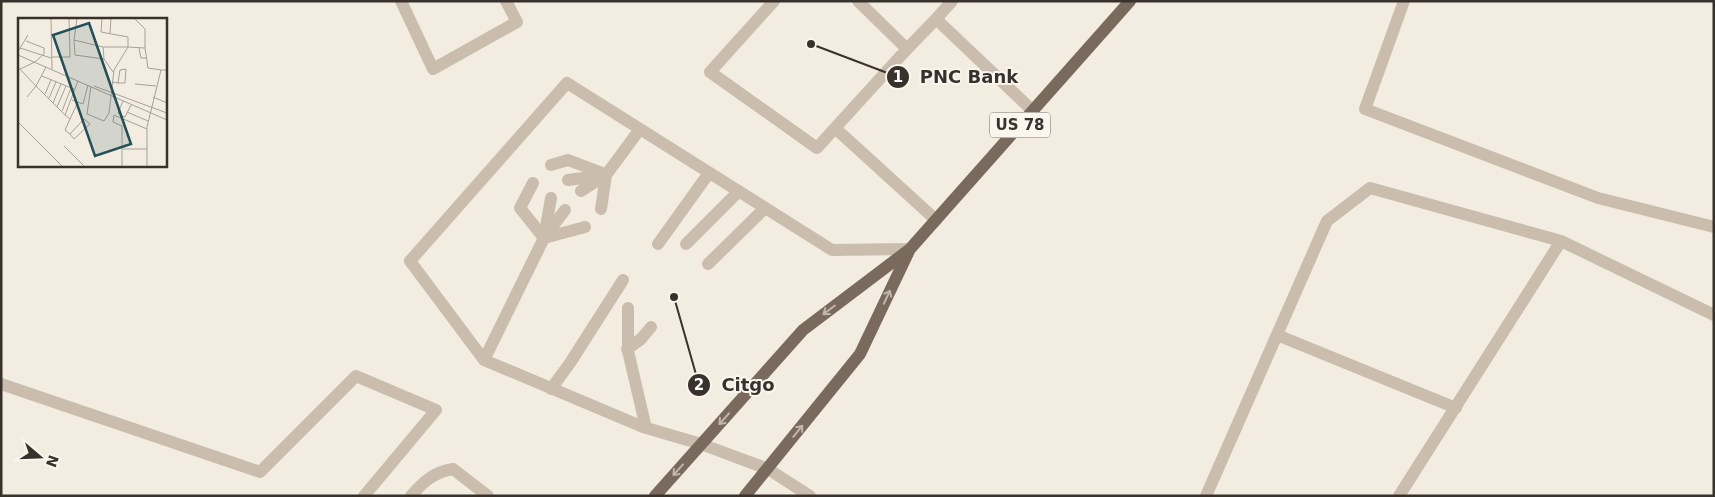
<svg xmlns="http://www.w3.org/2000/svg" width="1715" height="497" viewBox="0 0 1715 497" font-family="'DejaVu Sans',sans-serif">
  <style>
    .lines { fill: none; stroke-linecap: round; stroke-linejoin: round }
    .service { stroke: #cabdad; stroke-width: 12 }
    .primary { stroke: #796a5d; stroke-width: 12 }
    .oneway { stroke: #c0b6ac }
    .labels { text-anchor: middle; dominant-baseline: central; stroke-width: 4; stroke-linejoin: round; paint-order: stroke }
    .shield { fill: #faf5ed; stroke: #736c65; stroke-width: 1 }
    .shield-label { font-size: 15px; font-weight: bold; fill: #39312b }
    .inset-road { fill: none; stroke: #a8a198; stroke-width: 1 }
    .view { fill: #224f58; fill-opacity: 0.15; stroke: #224f58; stroke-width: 2.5 }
    .inset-edge { fill: none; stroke: #39312b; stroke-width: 2.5 }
    .leader { fill: none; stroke: #39312b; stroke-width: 2 }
    .callout-dot { fill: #39312b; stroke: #faf5ed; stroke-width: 2 }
    .mark-label { font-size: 15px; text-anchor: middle; font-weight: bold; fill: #fff }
    .callout-label { font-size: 18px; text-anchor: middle; font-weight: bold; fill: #39312b; stroke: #faf5ed; stroke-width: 4; stroke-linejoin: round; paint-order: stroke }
  </style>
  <rect width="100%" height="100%" fill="#f2ece1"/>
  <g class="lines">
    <path class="service" d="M 401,1 L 433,69 L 517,22 L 506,1
      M 774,1 L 710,72 L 817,148 L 835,128 L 936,220
      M 858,1 L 907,49 L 936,19 L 1033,111
      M 1404,1 L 1365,109 L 1598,198 L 1714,227
      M 936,19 L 952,1
      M 835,128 L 907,49
      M 551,165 L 568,160 L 605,174
      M 568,180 L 606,175 L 581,191
      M 533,183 L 520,208 L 544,238 L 551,198
      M 601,209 L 606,175 L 640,129
      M 565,210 L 544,238 L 585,227
      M 1561,241 L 1714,315
      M 658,244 L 709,173
      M 686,244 L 739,191
      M 708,264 L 765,208
      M 628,308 L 628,351 L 646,428
      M 1277,335 L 1456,408
      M 627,349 L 641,339 L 651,327
      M 484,360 L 544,238
      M 1,384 L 260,472 L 356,376 L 436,410 L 364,496
      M 551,389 L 570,363 L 623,280
      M 411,496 C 423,482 434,472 453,469 L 488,496
      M 810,496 L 768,469 L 701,444 L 643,427 L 484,360 L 410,261 L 567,83 L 832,250 L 910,249
      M 1206,496 L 1327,221 L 1370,188 L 1561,241 L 1399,496"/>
    <path class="primary" d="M 655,496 L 803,330 L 910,249 L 1130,1
      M 745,496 L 860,354 L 909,251"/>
  </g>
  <defs><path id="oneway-shaft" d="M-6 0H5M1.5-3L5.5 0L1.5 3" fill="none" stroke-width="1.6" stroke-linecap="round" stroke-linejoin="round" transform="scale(1.25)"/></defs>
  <g class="oneway">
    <use href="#oneway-shaft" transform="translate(887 297) rotate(-65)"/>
    <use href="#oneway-shaft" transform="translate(829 310) rotate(143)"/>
    <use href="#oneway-shaft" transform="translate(724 419) rotate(132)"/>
    <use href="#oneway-shaft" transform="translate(798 431) rotate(-51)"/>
    <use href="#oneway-shaft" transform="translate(678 470) rotate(132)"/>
  </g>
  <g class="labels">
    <rect class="shield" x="990" y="112.5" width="60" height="25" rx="4"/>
    <g class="shield-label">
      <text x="1020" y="125">US 78</text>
    </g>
  </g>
  <g transform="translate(18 18)">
    <rect width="149" height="149" fill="#f2ece1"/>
    <path class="inset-road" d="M 33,0 L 34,51M 84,0 L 83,14 L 110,19 L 110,29 L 127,30 L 130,50 L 143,52M 116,0 L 127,11 L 127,30M 92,15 L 93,0M 56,22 L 59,0M 85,29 L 56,22 L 57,37 L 86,41M 2,30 L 10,17M 121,30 L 123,40 L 128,40M 0,33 L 2,30 L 33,40M 0,37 L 149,102M 33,39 L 52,39 L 51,0 L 46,0M 28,49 L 18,68 L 47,97 L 60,63M 2,51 L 18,68 L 9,79M 0,52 L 17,44 L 26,36 L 26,30 L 8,23M 24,58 L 56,71M 94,64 L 100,65 L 102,52 L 108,51 L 107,65 L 100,65M 117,66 L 138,68M 73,68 L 69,96 L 86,103 L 91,95 L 96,52 L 110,29 L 85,29 L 86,41 L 95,54M 76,68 L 149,95M 27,76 L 33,62M 135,79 L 149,85M 31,80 L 38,64M 54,82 L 65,86 L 70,67M 105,83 L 100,95 L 104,98 L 107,99 L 113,87M 35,85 L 43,66M 39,89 L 48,68M 44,93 L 53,70M 109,94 L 130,103M 47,97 L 52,101 L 59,86M 0,104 L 44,148M 52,116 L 66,101 L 72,106 L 56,121 L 52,116 L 47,112 L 52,101M 46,128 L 66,148M 105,131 L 129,131M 104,148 L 104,108 L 95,104 L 96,97 L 129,111M 129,148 L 129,109 L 143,52 L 149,52"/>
    <path class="view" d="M 71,5 L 113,126 L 77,138 L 35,17 Z"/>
    <rect width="149" height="149" class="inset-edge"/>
  </g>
  <path class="leader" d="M811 44L898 77M674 297L699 385"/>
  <g class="callout-dot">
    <circle cx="811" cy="44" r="5"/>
    <circle cx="674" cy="297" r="5"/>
    <circle cx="898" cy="77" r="12"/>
    <circle cx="699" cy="385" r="12"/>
  </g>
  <g class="mark-label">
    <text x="898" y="82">1</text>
    <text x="699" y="390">2</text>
  </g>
  <g class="callout-label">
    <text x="969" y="83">PNC Bank</text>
    <text x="748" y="391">Citgo</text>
  </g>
  <rect width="1715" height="497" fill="none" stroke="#39312b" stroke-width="5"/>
  <g transform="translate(40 457) rotate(109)" stroke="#faf5ed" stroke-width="4" paint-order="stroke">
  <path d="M0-4L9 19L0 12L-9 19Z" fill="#39312b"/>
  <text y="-8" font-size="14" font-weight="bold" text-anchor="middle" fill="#39312b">N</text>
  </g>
</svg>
